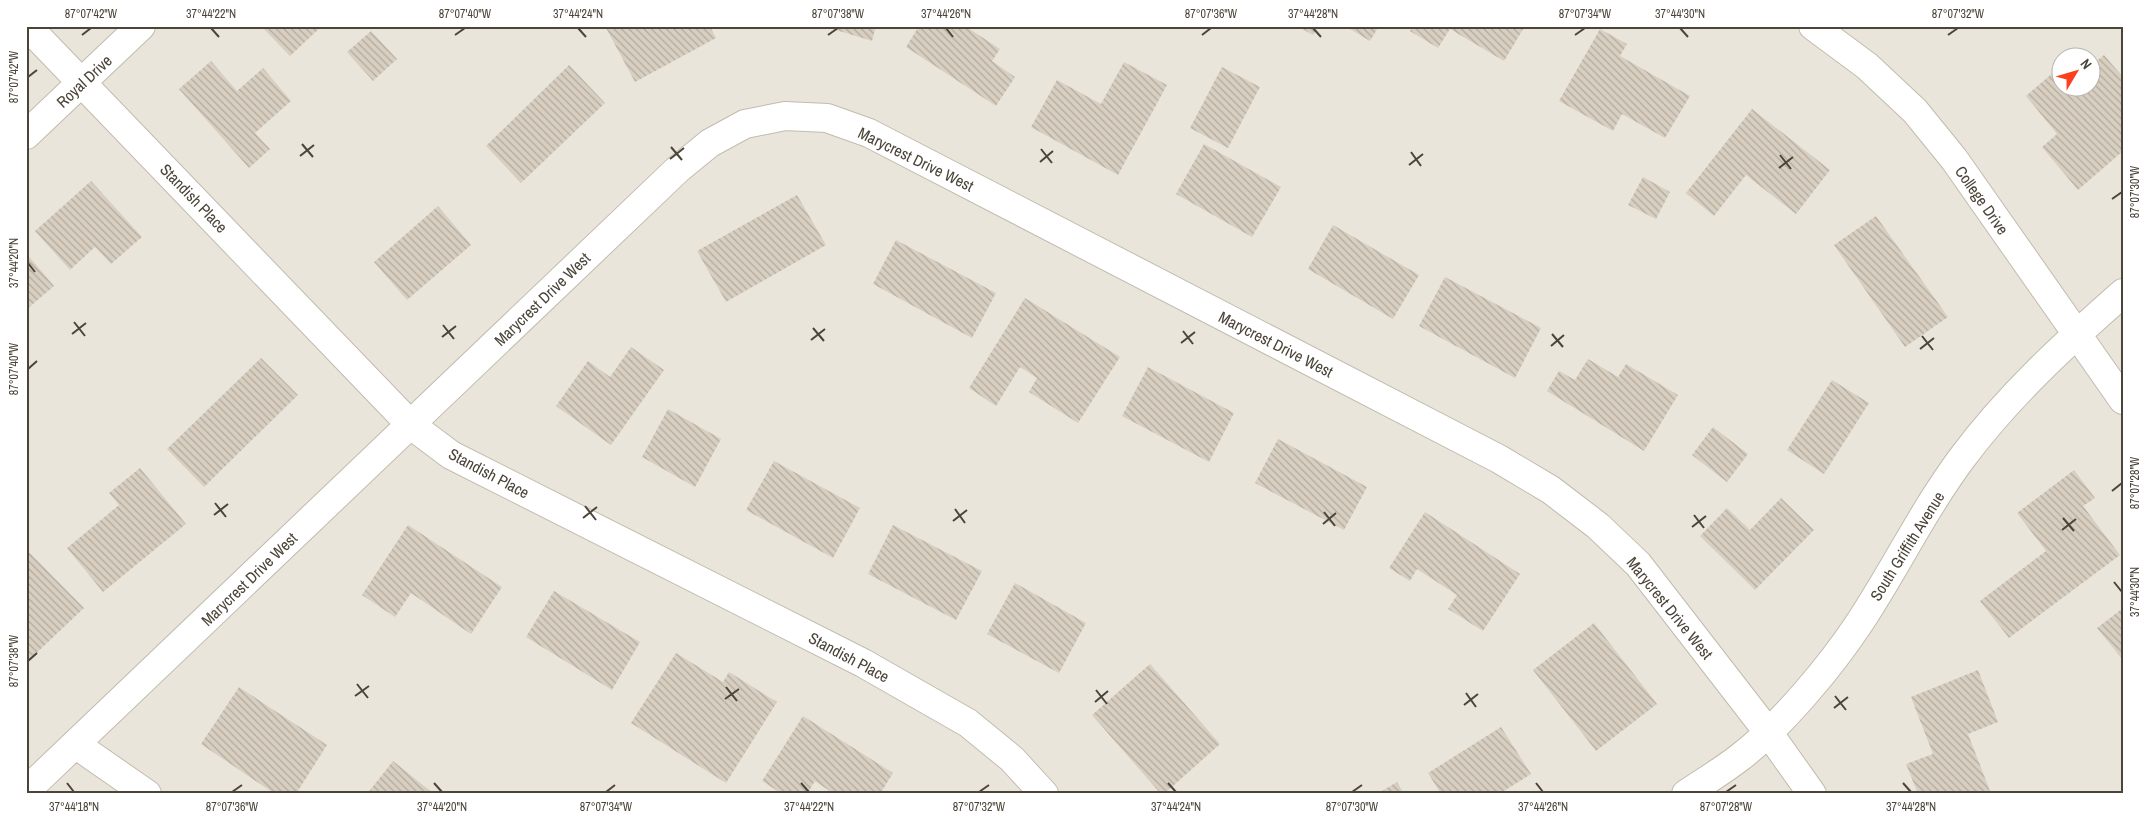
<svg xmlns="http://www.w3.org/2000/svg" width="2149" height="820" viewBox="0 0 2149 820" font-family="'Archivo Narrow',sans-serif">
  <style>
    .residential { fill: #eae5da; fill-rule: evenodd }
    .building { fill: url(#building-back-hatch) }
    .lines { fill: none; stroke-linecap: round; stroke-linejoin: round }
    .minor-casing { stroke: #c2bbae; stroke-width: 30 }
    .minor { stroke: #fff; stroke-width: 28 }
    .ticks { fill: none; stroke: #4b4439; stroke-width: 2 }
    .labels { text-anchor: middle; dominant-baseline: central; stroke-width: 4; stroke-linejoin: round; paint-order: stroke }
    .street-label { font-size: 16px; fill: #4b4439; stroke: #fff }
    .neatline { fill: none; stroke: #4b4439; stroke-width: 2 }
    .ticks-label { font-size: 12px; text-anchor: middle; fill: #4b4439 }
  </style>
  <defs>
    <pattern id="building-back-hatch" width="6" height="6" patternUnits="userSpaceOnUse" patternTransform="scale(1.25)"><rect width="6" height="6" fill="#d8cfc1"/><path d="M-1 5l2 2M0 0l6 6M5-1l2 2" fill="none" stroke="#b1aa9e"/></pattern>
  </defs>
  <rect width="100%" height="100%" fill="#f6f3ec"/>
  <path class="residential" d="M 26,26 L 2123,26 L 2123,794 L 26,794 ZM 2062,58 L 2092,58 L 2092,88 L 2062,88 Z"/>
  <path class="building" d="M 261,26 L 322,26 L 290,56 Z
    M 605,26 L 710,26 L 716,38 L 635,82 Z
    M 823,26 L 876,26 L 872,41 Z
    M 919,26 L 965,26 L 1000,49 L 992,61 L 1015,77 L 996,106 L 906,47 Z
    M 1297,26 L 1318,26 L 1313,35 Z
    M 1345,26 L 1379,26 L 1370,41 Z
    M 1412,26 L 1525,26 L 1504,61 L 1450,29 L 1438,48 L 1410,31 Z
    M 1600,29 L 1627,44 L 1620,56 L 1690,96 L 1665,138 L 1622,114 L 1613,131 L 1559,101 Z
    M 371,31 L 397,59 L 373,81 L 347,52 Z
    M 2104,55 L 2123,77 L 2123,151 L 2078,190 L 2042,147 L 2057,134 L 2026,96 L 2055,71 L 2062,79 L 2062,88 L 2092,88 L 2092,65 Z
    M 211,61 L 237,91 L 263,68 L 291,101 L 255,133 L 270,149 L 249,168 L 179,89 Z
    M 1124,62 L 1167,85 L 1118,175 L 1031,127 L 1057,80 L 1101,104 Z
    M 569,65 L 605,103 L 521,183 L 486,146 Z
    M 1222,67 L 1260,87 L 1228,148 L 1190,128 Z
    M 1752,109 L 1830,170 L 1796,214 L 1746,175 L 1714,216 L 1686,193 Z
    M 1204,144 L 1281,187 L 1252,237 L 1176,194 Z
    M 1643,177 L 1670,192 L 1656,219 L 1628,205 Z
    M 91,181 L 142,237 L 111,264 L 95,247 L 70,270 L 35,231 Z
    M 797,195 L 826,245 L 726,302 L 697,251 Z
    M 438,206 L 471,245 L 407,300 L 374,262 Z
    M 1876,216 L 1948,317 L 1905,347 L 1834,245 Z
    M 1333,225 L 1419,275 L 1393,319 L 1308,269 Z
    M 896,240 L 996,293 L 972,338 L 873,284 Z
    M 26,253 L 54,286 L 26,310 Z
    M 1445,277 L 1541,328 L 1515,378 L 1419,326 Z
    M 1025,298 L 1120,357 L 1078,423 L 1029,392 L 1037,378 L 1020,367 L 996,406 L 969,388 Z
    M 631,347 L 664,370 L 611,445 L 556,406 L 588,361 L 610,377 Z
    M 261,358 L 298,395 L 204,487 L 167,449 Z
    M 1588,359 L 1618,377 L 1626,364 L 1678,395 L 1644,451 L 1547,391 L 1559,371 L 1575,380 Z
    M 1148,367 L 1234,413 L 1209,462 L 1122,416 Z
    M 1832,380 L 1869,403 L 1824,474 L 1787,450 Z
    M 668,409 L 721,439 L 695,487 L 642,457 Z
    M 1713,427 L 1748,454 L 1727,482 L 1692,455 Z
    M 1278,439 L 1367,487 L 1344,530 L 1255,483 Z
    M 774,461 L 860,508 L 833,558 L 746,510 Z
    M 140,468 L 186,524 L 103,592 L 67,548 L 119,505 L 109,493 Z
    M 2074,470 L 2095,498 L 2083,506 L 2120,555 L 2009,638 L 1980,601 L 2046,551 L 2017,513 Z
    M 1781,498 L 1814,530 L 1755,590 L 1700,536 L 1727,508 L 1750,530 Z
    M 1425,512 L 1520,574 L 1483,631 L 1448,609 L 1457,595 L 1417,569 L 1410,581 L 1389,568 Z
    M 408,525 L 502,587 L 471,634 L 411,593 L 395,617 L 362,595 Z
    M 893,525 L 982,571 L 956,620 L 868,574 Z
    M 26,549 L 84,608 L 26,663 Z
    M 1015,583 L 1086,623 L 1059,673 L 987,634 Z
    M 554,591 L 640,642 L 612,690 L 526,637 Z
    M 2123,608 L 2123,660 L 2097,628 Z
    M 1594,623 L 1657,704 L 1596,751 L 1533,670 Z
    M 676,653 L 723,682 L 729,672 L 777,702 L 726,783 L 631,723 Z
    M 1150,664 L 1220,744 L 1164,794 L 1161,794 L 1092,715 Z
    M 1978,670 L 1998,722 L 1968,734 L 1990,791 L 1983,794 L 1918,794 L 1906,764 L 1933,754 L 1911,697 Z
    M 239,687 L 327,745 L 296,794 L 275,794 L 201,744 Z
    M 803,716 L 893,773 L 880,794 L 834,794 L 815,781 L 807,794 L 782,794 L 762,781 Z
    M 1501,727 L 1531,774 L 1499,794 L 1441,794 L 1428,773 Z
    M 393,761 L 434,794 L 367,794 Z
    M 1397,782 L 1404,794 L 1377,794 Z"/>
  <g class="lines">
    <g class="minor-casing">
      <path id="minor" d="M 27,26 L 411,425 L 451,455 L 863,663 L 968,723 L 1012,759 L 1044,794
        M 1813,26 L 1867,66 L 1915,111 L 1954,159 L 2123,400
        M 26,135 L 141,26
        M 75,744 L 147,794
        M 26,791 L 677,170 L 710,143 L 745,124 L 785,116 L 827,118 L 869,133 L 1499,459 L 1551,490 L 1598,526 L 1638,564 L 1768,732 L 1812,794
        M 1686,794 C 1704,782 1722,771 1739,758 C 1781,726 1831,666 1860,622 C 1895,569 1924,509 1962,458 C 2008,396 2065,344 2123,293"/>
    </g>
    <use href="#minor" class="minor"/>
  </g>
  <path class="ticks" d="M 211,28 L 219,37M 578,28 L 586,37M 946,28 L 953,37M 1313,28 L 1321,37M 1680,28 L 1688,37M 82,35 L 91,28M 455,35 L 465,28M 828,35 L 838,28M 1202,35 L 1211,28M 1575,35 L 1585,28M 1948,35 L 1958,28M 28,77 L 37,70M 302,144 L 313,157M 671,147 L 682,160M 1041,149 L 1052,163M 1411,152 L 1421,166M 1780,155 L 1791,169M 300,156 L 314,145M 670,159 L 684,148M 1040,162 L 1053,151M 1409,165 L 1423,154M 1779,168 L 1793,157M 2112,199 L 2122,192M 28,263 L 35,272M 74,322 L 85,336M 443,325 L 454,339M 813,328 L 824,341M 1183,331 L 1193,344M 72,334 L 86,323M 1552,334 L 1563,347M 1922,336 L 1933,350M 442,337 L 456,326M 811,340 L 825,329M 1181,343 L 1195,332M 1551,346 L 1564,335M 1920,349 L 1934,338M 28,369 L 37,361M 2112,491 L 2122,483M 215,503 L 226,517M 585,506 L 596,520M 955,509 L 965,523M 1324,512 L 1335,526M 214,515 L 228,504M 1694,515 L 1704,528M 583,518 L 597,507M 2063,518 L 2074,531M 953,521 L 967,510M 1323,524 L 1336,513M 1692,527 L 1706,516M 2062,530 L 2076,519M 2114,582 L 2122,592M 28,661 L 37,653M 357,684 L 368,698M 726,687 L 737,701M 1096,690 L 1107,704M 1466,693 L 1476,707M 355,696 L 369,686M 1835,696 L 1846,710M 725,699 L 739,689M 1095,702 L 1108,691M 1464,705 L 1478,694M 1834,708 L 1848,697M 67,783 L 74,792M 434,783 L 442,792M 801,783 L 809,792M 1168,783 L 1176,792M 1536,783 L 1543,792M 1903,783 L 1911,792M 232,792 L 242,785M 606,792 L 615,785M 979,792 L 989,785M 1352,792 L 1362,785M 1726,792 L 1736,785"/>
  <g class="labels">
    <g class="street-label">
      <text transform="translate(84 81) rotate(-43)">Royal Drive</text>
      <text transform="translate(916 159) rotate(26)">Marycrest Drive West</text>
      <text transform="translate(194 198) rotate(46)">Standish Place</text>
      <text transform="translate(1982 200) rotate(55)">College Drive</text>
      <text transform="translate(542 299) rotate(-44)">Marycrest Drive West</text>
      <text transform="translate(1276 344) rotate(27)">Marycrest Drive West</text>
      <text transform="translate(489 473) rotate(28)">Standish Place</text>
      <text transform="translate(1907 546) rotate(-58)">South Griffith Avenue</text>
      <text transform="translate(249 579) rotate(-44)">Marycrest Drive West</text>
      <text transform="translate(1670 608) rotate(51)">Marycrest Drive West</text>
      <text transform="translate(849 657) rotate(28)">Standish Place</text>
    </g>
  </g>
  <rect width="2149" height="820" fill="none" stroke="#ffffff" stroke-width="55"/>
  <g transform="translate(2076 72) rotate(52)"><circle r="24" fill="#ffffff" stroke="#b7b4b0"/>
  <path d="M0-4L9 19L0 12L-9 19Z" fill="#fc3f1d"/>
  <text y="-8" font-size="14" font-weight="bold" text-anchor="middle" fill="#4b4439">N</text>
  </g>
  <rect x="28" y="28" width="2094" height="764" class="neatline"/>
  <g class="ticks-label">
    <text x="91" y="18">87°07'42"W</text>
    <text x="211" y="18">37°44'22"N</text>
    <text x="465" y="18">87°07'40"W</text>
    <text x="578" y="18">37°44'24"N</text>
    <text x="838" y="18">87°07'38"W</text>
    <text x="946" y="18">37°44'26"N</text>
    <text x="1211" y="18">87°07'36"W</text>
    <text x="1313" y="18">37°44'28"N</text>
    <text x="1585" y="18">87°07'34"W</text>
    <text x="1680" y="18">37°44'30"N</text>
    <text x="1958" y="18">87°07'32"W</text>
    <text transform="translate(14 77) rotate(-90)" y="4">87°07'42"W</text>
    <text transform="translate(2135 192) rotate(-90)" y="4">87°07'30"W</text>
    <text transform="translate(14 263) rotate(-90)" y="4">37°44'20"N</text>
    <text transform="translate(14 369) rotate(-90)" y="4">87°07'40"W</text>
    <text transform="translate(2135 483) rotate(-90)" y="4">87°07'28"W</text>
    <text transform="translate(2135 592) rotate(-90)" y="4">37°44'30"N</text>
    <text transform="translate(14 661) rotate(-90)" y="4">87°07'38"W</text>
    <text x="74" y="811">37°44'18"N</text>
    <text x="232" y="811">87°07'36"W</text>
    <text x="442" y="811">37°44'20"N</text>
    <text x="606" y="811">87°07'34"W</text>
    <text x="809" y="811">37°44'22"N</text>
    <text x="979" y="811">87°07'32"W</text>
    <text x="1176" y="811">37°44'24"N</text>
    <text x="1352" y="811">87°07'30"W</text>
    <text x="1543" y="811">37°44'26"N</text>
    <text x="1726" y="811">87°07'28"W</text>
    <text x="1911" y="811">37°44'28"N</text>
  </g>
</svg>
